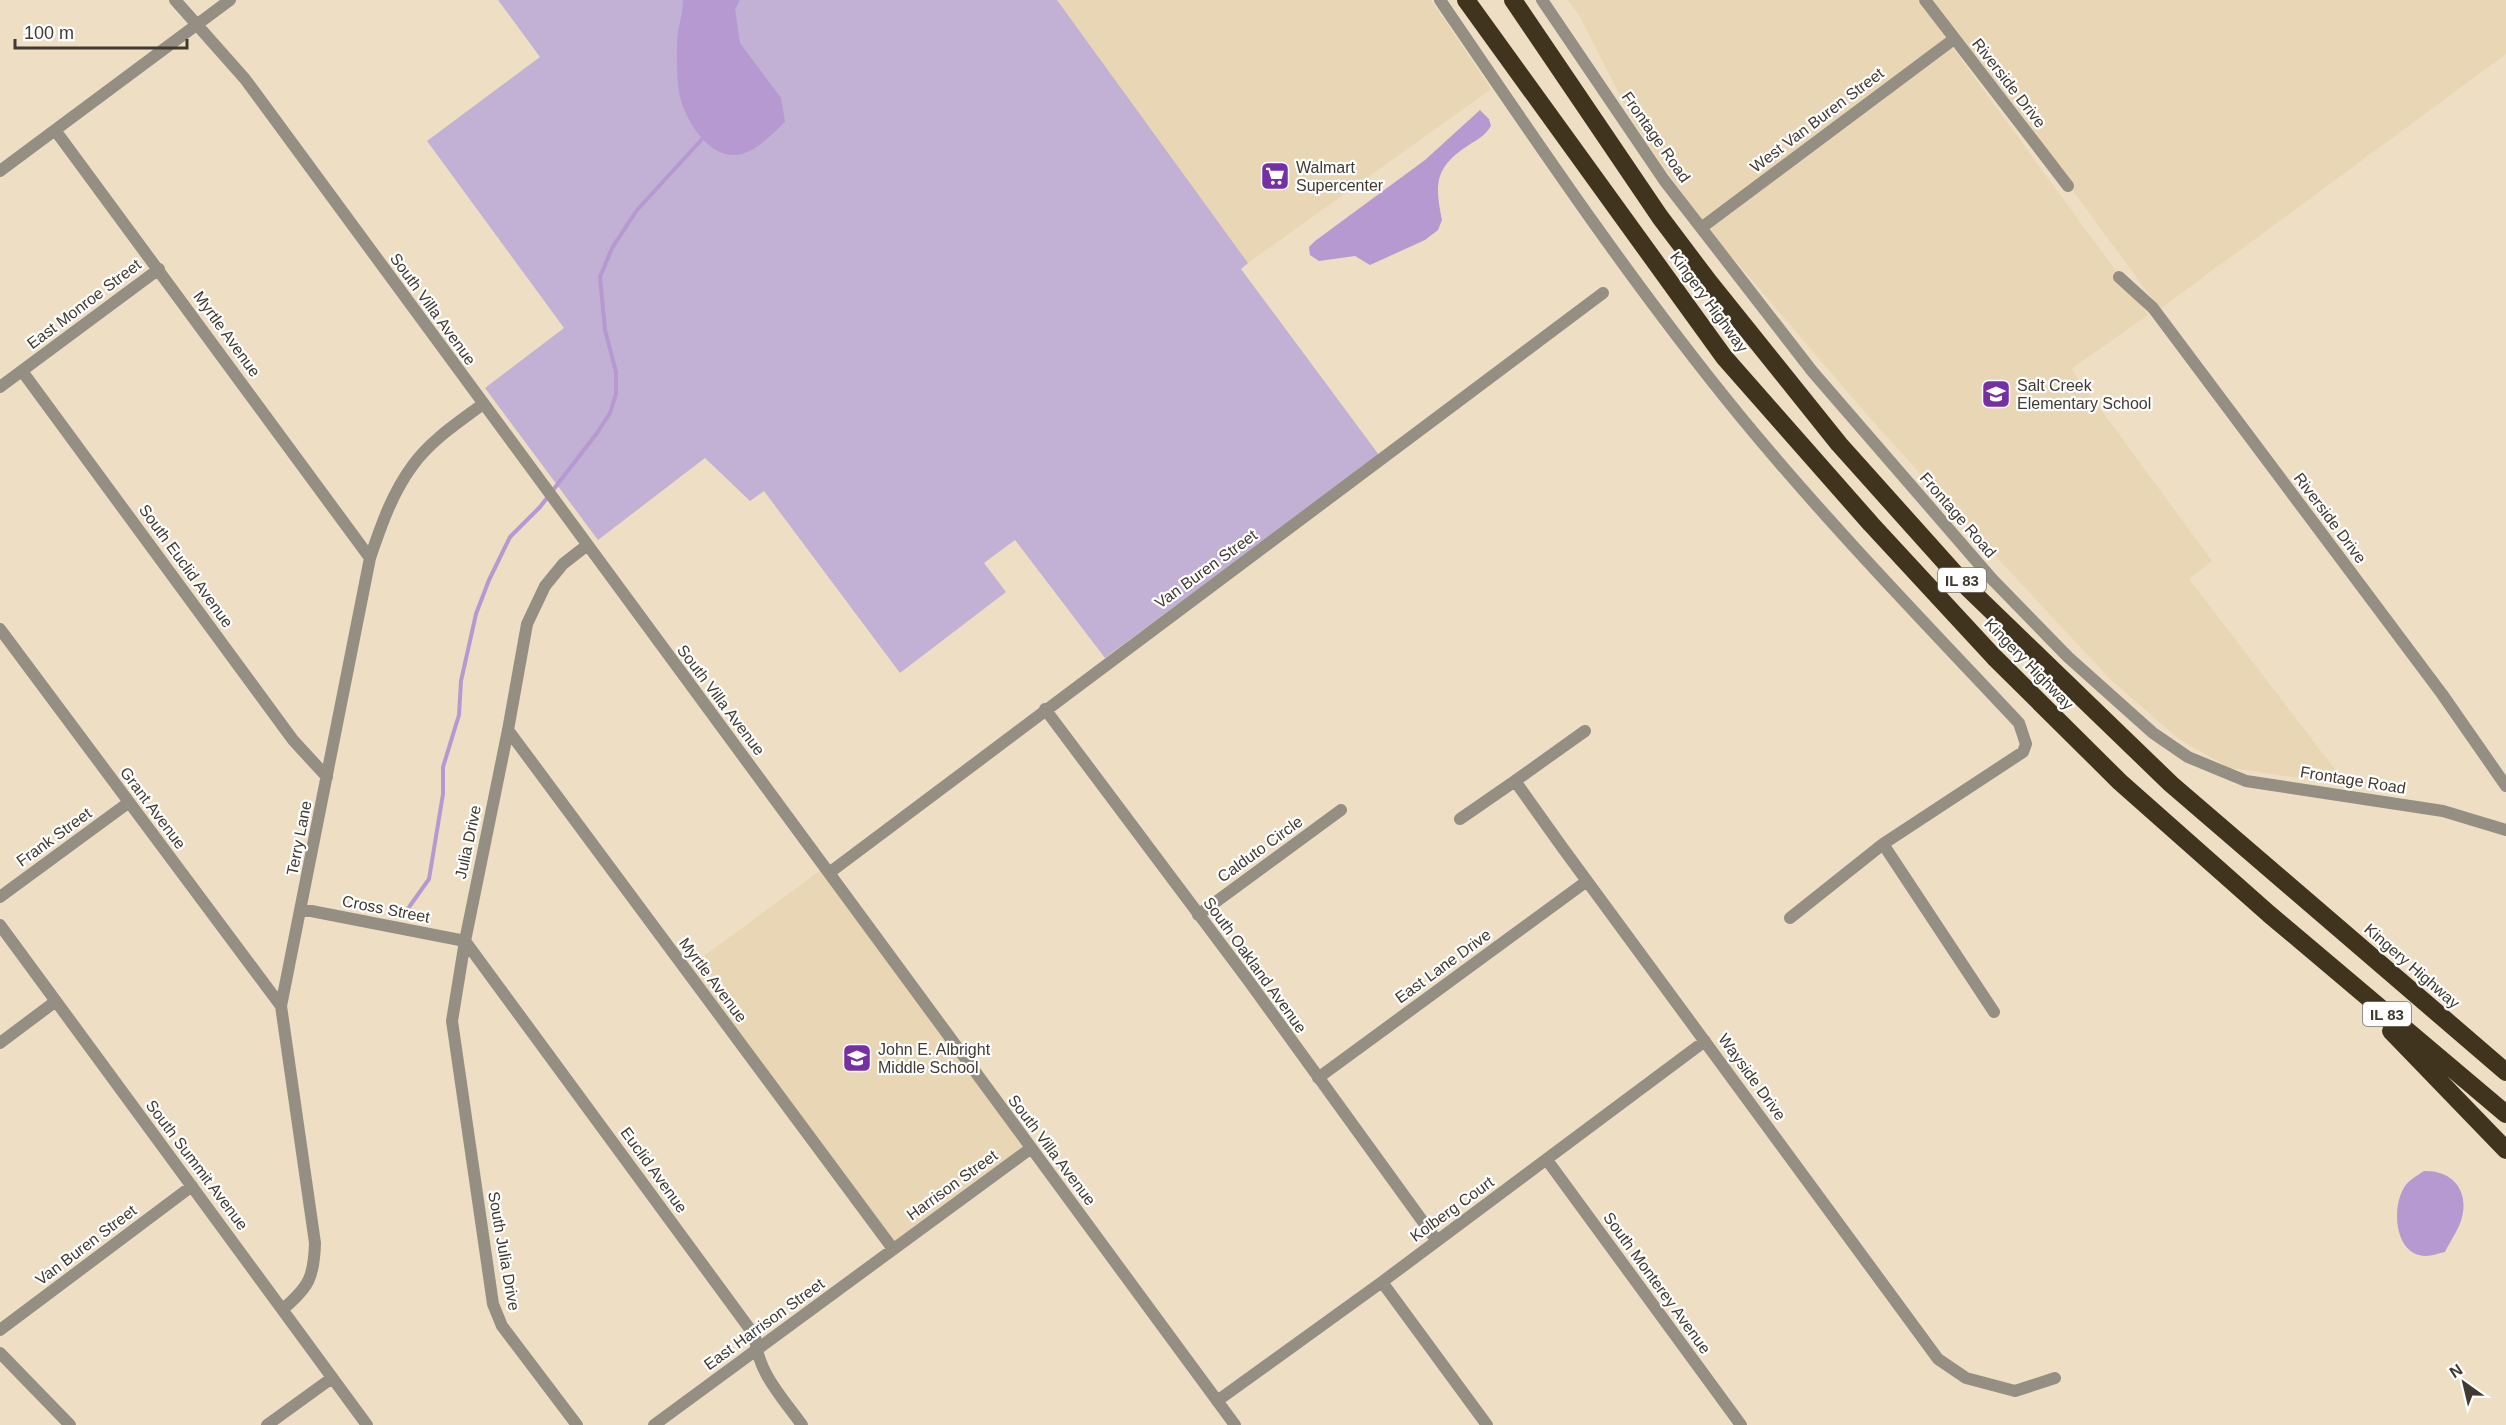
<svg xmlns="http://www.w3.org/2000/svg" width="2506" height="1425" viewBox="0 0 2506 1425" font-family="Helvetica,sans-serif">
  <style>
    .built { fill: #e8d6b4 }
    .green { fill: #c3b0d5 }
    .water { fill: #b699d0 }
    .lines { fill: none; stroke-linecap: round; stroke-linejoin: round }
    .stream { stroke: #b699d0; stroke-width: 4 }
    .street { stroke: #948e83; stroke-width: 12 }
    .highway { stroke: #40341e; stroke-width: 18 }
    .labels { text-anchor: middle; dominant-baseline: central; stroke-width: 4.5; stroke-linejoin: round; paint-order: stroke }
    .shield { fill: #fff; stroke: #79756e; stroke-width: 1.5 }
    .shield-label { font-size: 15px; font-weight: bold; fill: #403a30 }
    .street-label { font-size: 16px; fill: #403a30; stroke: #fff }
    .poi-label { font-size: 16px; fill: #403a30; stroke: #fff; text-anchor: start }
  </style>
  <rect width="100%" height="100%" fill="#eedfc4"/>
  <path class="built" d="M 1057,0 L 1431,0 L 1491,89 L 1248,263 Z
    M 1568,0 L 1918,0 L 1946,38 L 1702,222 L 1634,123 L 1580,17 Z
    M 1932,0 L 2506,0 L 2506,54 L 2160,309 Z
    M 1952,47 L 2148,315 L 2071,369 L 2212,561 L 2189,579 L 2347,785 L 2230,768 L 2180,740 L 2112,681 L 2003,564 L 1870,418 L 1708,229 Z
    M 821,870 L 1024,1149 L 894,1243 L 689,967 Z"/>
  <path class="green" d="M 498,0 L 1057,0 L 1248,263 L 1241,269 L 1379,455 L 1105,658 L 1015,540 L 984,563 L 1006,592 L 900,673 L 764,491 L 750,501 L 705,458 L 598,540 L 485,388 L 564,328 L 427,141 L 540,57 Z"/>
  <path class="water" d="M 683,0 L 740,0 L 735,9 L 740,43 L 781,98 L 785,122 C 773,133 754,154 736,155 C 704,157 679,110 678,83 C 677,67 676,48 678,32 C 680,21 683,11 683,0 Z
    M 1480,110 L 1489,119 L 1491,126 C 1484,137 1476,140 1466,147 C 1434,168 1435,186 1442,220 L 1438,230 L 1425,240 L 1370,265 L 1355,256 L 1319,261 L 1310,255 L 1309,247 L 1315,241 L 1425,160 Z
    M 2424,1171 C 2451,1170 2469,1189 2462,1217 C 2460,1228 2450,1241 2445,1252 C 2439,1253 2432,1256 2426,1256 C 2394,1256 2391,1206 2405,1186 C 2409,1180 2418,1175 2424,1171 Z"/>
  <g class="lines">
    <path class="stream" d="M 407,910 L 429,879 L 443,794 L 443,767 L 459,715 L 461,681 L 476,614 L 489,580 L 510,537 L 540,507 L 597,433 L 610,413 L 616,394 L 616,372 L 605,330 L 600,277 L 612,248 L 637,210 L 703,138"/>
    <path class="street" d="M 175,0 L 245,79 L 1235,1425
      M 1440,0 C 1536,141 1632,284 1740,416 C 1828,523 1925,623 2019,723 L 2026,744 L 2023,752 L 1883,844 L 1790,918
      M 1542,0 L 1664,180 L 1812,371 L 1992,579 L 2068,657 L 2153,733 L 2188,757 L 2246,781 L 2443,811 L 2506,830
      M 1925,0 L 2068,186
      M 55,130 L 370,558
      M 0,171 L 230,0
      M 1701,228 L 1954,39
      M 2119,277 L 2153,308 L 2442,694 L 2506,786
      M 22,371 L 293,740 L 327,777
      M 0,387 L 159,269
      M 0,629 L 281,1006
      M 1045,709 L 1248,980 L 1437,1241
      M 508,730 L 893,1249
      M 1585,731 L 1515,781 L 1562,847 L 1938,1359 L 1966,1378 L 2015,1391 L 2055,1378
      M 1460,819 L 1515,781
      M 1883,844 L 1994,1012
      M 829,873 L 1603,293
      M 0,897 L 128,803
      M 301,909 L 465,941 L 755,1336 C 757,1372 782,1397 802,1425
      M 1198,915 L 1341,810
      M 0,925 L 367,1425
      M 0,1043 L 56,1001
      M 1318,1078 L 1587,881
      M 1547,1160 L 1741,1425
      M 1382,1282 L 1487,1425
      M 283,1309 C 309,1287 314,1277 315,1243 L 281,1006 L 370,558 C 381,526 392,493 413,465 C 431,440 459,422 483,404
      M 0,1330 L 192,1186
      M 0,1353 L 70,1425
      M 1217,1401 L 1382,1282 L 1705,1041
      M 267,1425 L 332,1378
      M 577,1425 L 502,1326 L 493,1304 L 452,1021 L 465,941 L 508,730 L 527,624 L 545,586 L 563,564 L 586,546
      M 654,1425 L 1030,1149"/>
    <path class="highway" d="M 1466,0 L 1724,357 L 1871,524 L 1994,657 L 2120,782 L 2269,914 L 2506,1114
      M 1513,0 L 1660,217 L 1709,282 L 1839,444 L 1968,588 L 2171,784 L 2506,1072
      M 2391,1031 L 2506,1150"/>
  </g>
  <defs>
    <g id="supermarket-square" transform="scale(1.5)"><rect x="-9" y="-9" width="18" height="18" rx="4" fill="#7630a4" stroke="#fff"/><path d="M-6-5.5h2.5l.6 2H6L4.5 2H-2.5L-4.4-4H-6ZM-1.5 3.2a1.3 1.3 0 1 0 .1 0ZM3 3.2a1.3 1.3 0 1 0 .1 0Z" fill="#fff"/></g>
    <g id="school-square" transform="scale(1.5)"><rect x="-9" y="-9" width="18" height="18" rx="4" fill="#7630a4" stroke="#fff"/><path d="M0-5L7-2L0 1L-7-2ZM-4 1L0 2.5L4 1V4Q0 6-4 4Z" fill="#fff"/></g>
  </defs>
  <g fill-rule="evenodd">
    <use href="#supermarket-square" x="1275" y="176"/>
    <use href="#school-square" x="1996" y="394"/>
    <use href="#school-square" x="857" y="1058"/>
  </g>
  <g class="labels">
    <g class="shield">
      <rect x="1938" y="568" width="48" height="24" rx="4.5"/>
      <rect x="2363" y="1002" width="48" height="24" rx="4.5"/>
    </g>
    <g class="shield-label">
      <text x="1962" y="580">IL 83</text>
      <text x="2387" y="1014">IL 83</text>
    </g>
    <g class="street-label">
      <text transform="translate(2009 83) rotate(52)">Riverside Drive</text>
      <text transform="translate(1817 120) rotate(-37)">West Van Buren Street</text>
      <text transform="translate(1656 137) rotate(55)">Frontage Road</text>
      <text transform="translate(1709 302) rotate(54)">Kingery Highway</text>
      <text transform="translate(84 304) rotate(-37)">East Monroe Street</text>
      <text transform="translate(433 309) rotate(54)">South Villa Avenue</text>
      <text transform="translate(227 334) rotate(54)">Myrtle Avenue</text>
      <text transform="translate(1958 515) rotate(49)">Frontage Road</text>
      <text transform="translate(2330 518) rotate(53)">Riverside Drive</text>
      <text transform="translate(186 566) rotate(54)">South Euclid Avenue</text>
      <text transform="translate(1206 569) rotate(-36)">Van Buren Street</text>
      <text transform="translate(2029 664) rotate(46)">Kingery Highway</text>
      <text transform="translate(721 700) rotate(53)">South Villa Avenue</text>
      <text transform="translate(2353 780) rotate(9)">Frontage Road</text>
      <text transform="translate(153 808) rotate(53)">Grant Avenue</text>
      <text transform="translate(54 837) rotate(-36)">Frank Street</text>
      <text transform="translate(299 838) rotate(-79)">Terry Lane</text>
      <text transform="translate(468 842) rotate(-78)">Julia Drive</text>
      <text transform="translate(1260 849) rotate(-36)">Calduto Circle</text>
      <text transform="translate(386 909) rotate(11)">Cross Street</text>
      <text transform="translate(1255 965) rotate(54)">South Oakland Avenue</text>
      <text transform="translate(1443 966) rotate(-36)">East Lane Drive</text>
      <text transform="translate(2412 966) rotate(41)">Kingery Highway</text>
      <text transform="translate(713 980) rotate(53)">Myrtle Avenue</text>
      <text transform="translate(1752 1077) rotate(54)">Wayside Drive</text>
      <text transform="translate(1052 1150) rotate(53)">South Villa Avenue</text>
      <text transform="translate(197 1165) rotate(53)">South Summit Avenue</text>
      <text transform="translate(654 1170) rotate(54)">Euclid Avenue</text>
      <text transform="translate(952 1185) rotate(-36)">Harrison Street</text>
      <text transform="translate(1452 1209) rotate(-36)">Kolberg Court</text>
      <text transform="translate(86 1245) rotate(-37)">Van Buren Street</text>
      <text transform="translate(504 1251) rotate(80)">South Julia Drive</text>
      <text transform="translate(1657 1283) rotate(54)">South Monterey Avenue</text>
      <text transform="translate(764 1324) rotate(-36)">East Harrison Street</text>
    </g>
    <g class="poi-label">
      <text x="1296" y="167">Walmart<tspan x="1296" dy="18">Supercenter</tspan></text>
      <text x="2017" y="385">Salt Creek<tspan x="2017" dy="18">Elementary School</tspan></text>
      <text x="878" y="1049">John E. Albright<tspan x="878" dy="18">Middle School</tspan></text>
    </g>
  </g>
  <g transform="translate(2464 1383) rotate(326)" stroke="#ffffff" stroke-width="4.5" paint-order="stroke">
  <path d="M0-4.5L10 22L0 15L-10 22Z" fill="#403a30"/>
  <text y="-9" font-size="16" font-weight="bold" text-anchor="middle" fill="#403a30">N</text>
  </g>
  <path d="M15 39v9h172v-9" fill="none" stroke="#403a30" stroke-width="3"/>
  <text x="24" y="39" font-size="18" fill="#403a30" stroke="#ffffff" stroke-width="4.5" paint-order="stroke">100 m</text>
</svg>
